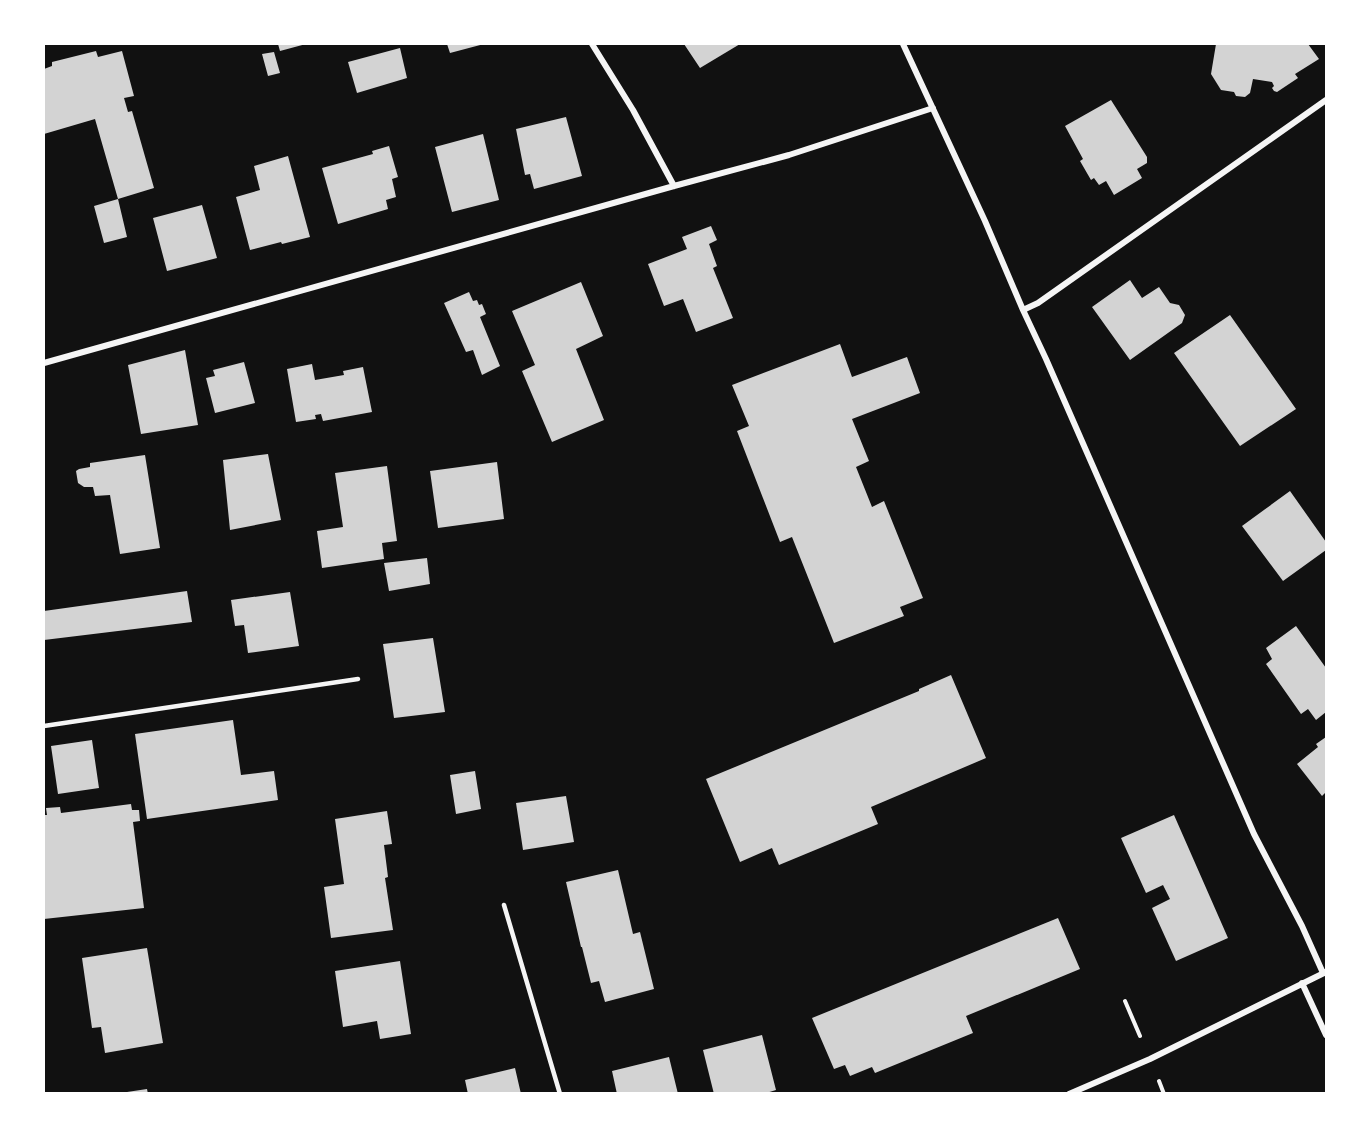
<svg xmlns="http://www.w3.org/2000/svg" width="1370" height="1137" viewBox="0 0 1370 1137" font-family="Inter,sans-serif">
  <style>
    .building { fill: #d3d3d3 }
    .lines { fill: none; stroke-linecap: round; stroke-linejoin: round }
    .path { stroke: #f5f5f5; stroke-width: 4 }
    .service { stroke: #f5f5f5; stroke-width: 4.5 }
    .minor { stroke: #f5f5f5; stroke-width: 6 }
  </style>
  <rect width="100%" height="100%" fill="#111"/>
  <path class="building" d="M 278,44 L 306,44 L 280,51 Z
    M 447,44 L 484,44 L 450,53 Z
    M 684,44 L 740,44 L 700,68 Z
    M 1216,44 L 1308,44 L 1319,59 L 1295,74 L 1298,78 L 1277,92 L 1274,91 L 1272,88 L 1274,86 L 1272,82 L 1253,79 L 1250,93 L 1245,97 L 1236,96 L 1234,92 L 1221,90 L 1211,74 Z
    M 400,48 L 407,78 L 357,93 L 348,62 Z
    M 96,51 L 98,57 L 122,51 L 134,96 L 124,98 L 128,112 L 132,111 L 154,188 L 118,199 L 95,119 L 44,134 L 44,69 L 52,66 L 52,62 Z
    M 274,52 L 280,73 L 268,76 L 262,54 Z
    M 1111,100 L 1147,157 L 1147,163 L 1137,169 L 1142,178 L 1114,195 L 1106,181 L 1099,185 L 1094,178 L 1091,180 L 1080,161 L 1083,159 L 1065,126 Z
    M 566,117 L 582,176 L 534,189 L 530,174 L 525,175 L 516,129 Z
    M 483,134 L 499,200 L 452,212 L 435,147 Z
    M 389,146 L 398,177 L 392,179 L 396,197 L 386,200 L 388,209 L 338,224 L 322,168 L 373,154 L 372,151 Z
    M 288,156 L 310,237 L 282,244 L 281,242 L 250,250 L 236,197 L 260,190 L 254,166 Z
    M 118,199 L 127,237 L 104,243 L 94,206 Z
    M 202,205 L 217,258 L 167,271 L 153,218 Z
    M 711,226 L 717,240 L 709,244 L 717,266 L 713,268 L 733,318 L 696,332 L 683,299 L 664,306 L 648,264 L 687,249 L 682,237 Z
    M 1130,280 L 1142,298 L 1159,287 L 1170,303 L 1179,305 L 1185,315 L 1182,323 L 1130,360 L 1092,307 Z
    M 581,282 L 603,336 L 576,349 L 604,420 L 552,442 L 522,371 L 535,365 L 512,311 Z
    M 469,292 L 473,301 L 477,300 L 479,305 L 482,304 L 486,314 L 480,317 L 500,366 L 482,375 L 473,350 L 466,352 L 444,303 Z
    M 1230,315 L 1296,409 L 1240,446 L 1174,353 Z
    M 840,344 L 852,377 L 907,357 L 920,393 L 852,419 L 869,461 L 856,467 L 872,507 L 884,501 L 923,598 L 900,607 L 904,616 L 834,643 L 792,537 L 780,542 L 737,431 L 749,426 L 732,385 Z
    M 185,350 L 198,425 L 141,434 L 128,365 Z
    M 244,362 L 255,403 L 215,413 L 206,378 L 215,376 L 213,370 Z
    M 312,364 L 315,380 L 344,375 L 343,371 L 363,367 L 372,412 L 323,421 L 321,414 L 315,415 L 316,419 L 296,422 L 287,369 Z
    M 268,454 L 281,520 L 230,530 L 223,460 Z
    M 145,455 L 160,548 L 120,554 L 110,495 L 95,496 L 93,487 L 84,487 L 78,483 L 76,471 L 79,469 L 90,467 L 90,463 Z
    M 497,462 L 504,519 L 438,528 L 430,471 Z
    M 387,466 L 397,541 L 382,543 L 384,559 L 322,568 L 317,531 L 343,527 L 335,473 Z
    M 1290,491 L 1326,542 L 1326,550 L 1283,581 L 1242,526 Z
    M 427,558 L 430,584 L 389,591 L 384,563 Z
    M 187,591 L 192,622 L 44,640 L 44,611 Z
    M 290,592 L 299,646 L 248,653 L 244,625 L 235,626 L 231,600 Z
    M 1296,626 L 1326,668 L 1326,712 L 1316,720 L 1308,709 L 1301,714 L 1266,664 L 1272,659 L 1266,648 Z
    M 433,638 L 445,712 L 394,718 L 383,644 Z
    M 951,675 L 986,758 L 871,807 L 878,824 L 779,865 L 772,848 L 740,862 L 706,779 L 919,691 L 919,689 Z
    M 233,720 L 241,775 L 274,771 L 278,800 L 147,819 L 135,734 Z
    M 1326,737 L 1326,792 L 1322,796 L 1297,764 L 1318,747 L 1316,744 Z
    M 92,740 L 99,788 L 58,794 L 51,746 Z
    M 475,771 L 481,809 L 456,814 L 450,775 Z
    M 566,796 L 574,842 L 523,850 L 516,803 Z
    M 131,804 L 132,810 L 139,810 L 140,821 L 133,822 L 144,908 L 44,919 L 44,815 L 47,815 L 46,808 L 60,807 L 61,813 Z
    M 387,811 L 392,844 L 384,845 L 388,877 L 385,878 L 393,930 L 331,938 L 324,887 L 344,884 L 335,819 Z
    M 1174,815 L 1228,938 L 1176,961 L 1152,908 L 1170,899 L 1163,885 L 1146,893 L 1121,838 Z
    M 618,870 L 633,934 L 640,932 L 654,989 L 605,1002 L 599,981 L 591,983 L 582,947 L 581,947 L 566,882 Z
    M 1058,918 L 1080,969 L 966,1016 L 973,1033 L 875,1073 L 872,1067 L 850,1076 L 845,1065 L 834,1069 L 812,1018 Z
    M 147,948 L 163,1043 L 105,1053 L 101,1027 L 92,1028 L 82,958 Z
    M 400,961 L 411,1034 L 380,1039 L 377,1021 L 343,1027 L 335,971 Z
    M 762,1035 L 776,1090 L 763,1094 L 714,1094 L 703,1050 Z
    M 669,1057 L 678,1094 L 617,1094 L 612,1071 Z
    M 515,1068 L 521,1094 L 468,1094 L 465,1080 Z
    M 147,1089 L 148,1094 L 127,1094 L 127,1092 Z"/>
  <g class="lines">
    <path class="path" d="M 1125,1001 L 1140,1036
      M 1159,1081 L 1164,1094"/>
    <path class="service" d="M 44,726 L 358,679
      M 504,905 L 560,1094"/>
    <path class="minor" d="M 592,44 L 633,110 L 674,186
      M 903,44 L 985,221 L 1023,310 L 1046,359 L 1254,834 L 1302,926 L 1323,973
      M 1023,310 L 1038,303 L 1326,100
      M 44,363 L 674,186 L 789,155 L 933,108
      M 1302,983 L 1326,1035
      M 1069,1094 L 1150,1059 L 1326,972"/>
  </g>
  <rect width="1370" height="1137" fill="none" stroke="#ffffff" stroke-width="90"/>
</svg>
